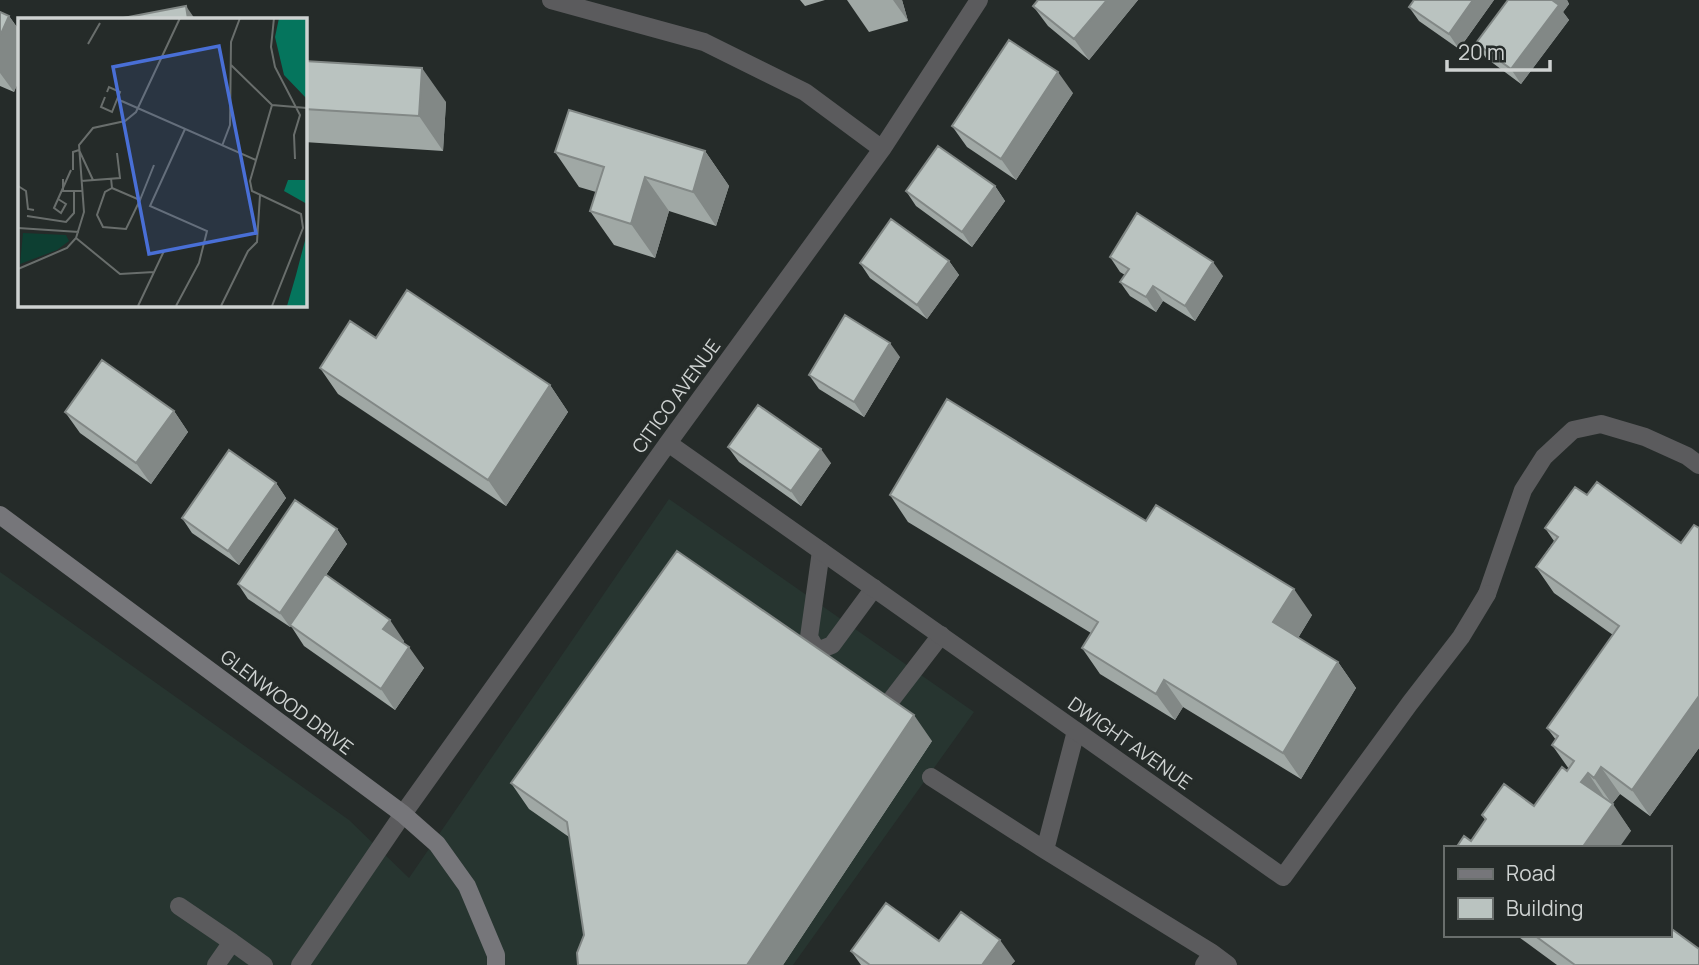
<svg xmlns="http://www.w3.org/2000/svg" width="1699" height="965" viewBox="0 0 1699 965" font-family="Manrope,sans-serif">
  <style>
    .built { fill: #273530 }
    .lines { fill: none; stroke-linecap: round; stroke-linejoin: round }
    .lane { stroke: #5b5b5d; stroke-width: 18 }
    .street { stroke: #5b5b5d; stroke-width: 18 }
    .secondary { stroke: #76767a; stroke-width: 18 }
    .wall { fill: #a0a8a5 }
    .shaded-wall { fill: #828886 }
    .building { fill: #bac3c0; stroke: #828886; stroke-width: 2 }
    .labels { text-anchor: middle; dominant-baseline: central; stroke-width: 7; stroke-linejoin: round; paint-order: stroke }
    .street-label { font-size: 19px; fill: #ced2d1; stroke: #252b29 }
    .inset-road { fill: none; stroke: #696e6c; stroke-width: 2 }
    .view { fill: #496fd6; fill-opacity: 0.15; stroke: #496fd6; stroke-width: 3.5 }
    .inset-edge { fill: none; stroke: #ced2d1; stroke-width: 3.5 }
  </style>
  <rect width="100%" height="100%" fill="#252b29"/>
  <path class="built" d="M 669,499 L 974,712 L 793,965 L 0,965 L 0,572 L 349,820 L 409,878 Z"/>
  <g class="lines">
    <path class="lane" d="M 821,551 L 809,637 L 817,651 L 832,645 L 874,588
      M 1487,594 L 1523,490 L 1544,457 L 1573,430 L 1601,424 L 1645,437 L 1687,456 L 1699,465
      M 885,708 L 941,635
      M 931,777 L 1045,850 L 1212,953
      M 1045,850 L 1076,731
      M 179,906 L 232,942
      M 216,965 L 232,942 L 264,965
      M 300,965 L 403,814
      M 1204,965 L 1212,953 L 1228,965"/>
    <path class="street" d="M 551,0 L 704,42 L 805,92 L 882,149
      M 668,443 L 1283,877 L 1410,703 L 1461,637 L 1487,594
      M 403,814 L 668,443 L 882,149 L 979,0"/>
    <path class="secondary" d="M 0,515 L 403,814 L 437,844 L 467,886 L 496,955 L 496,965"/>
  </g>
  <path class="wall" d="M 800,0 L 825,0 L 805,6 Z
    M 847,0 L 902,0 L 908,21 L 869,32 Z
    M 1038,0 L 1138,0 L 1089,60 L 1048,26 L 1033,6 Z
    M 1494,0 L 1459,49 L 1419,21 L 1409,7 Z
    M 1508,0 L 1567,0 L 1569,4 L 1563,12 L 1569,20 L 1521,84 L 1486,58 L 1476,43 Z
    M 0,12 L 9,16 L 19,30 L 19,80 L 14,92 L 0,86 Z
    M 304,61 L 446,102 L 443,151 L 304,142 Z
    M 1073,93 L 1016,180 L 967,147 L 952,126 Z
    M 705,151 L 729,186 L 716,226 L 669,211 L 655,258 L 614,245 L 590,211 L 596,192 L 579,187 L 555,152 Z
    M 995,186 L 1005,201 L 972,247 L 916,206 L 906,191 Z
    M 1110,257 L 1223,276 L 1195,321 L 1163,301 L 1156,312 L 1130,296 L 1120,282 L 1125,275 L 1120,272 Z
    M 949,261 L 959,275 L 927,319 L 870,278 L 860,263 Z
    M 376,338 L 550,385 L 568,412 L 506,506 L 338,394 L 320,368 Z
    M 900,357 L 864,417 L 819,389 L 809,375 Z
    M 174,411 L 188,432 L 151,484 L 80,433 L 65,412 Z
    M 728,447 L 831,463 L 801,506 L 739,462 Z
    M 276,483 L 286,498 L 239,565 L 192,533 L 182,518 Z
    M 890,495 L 1146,521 L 1312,615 L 1298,638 L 1338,662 L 1356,688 L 1301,779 L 1183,707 L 1175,720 L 1100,674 L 1082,648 L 1091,633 L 908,522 Z
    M 1587,495 L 1681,543 L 1699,528 L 1699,748 L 1650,816 L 1620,794 L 1612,804 L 1631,831 L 1471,841 L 1485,820 L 1482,815 L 1534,806 L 1569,769 L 1552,745 L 1556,740 L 1547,728 L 1613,635 L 1554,593 L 1536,567 L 1554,541 L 1545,528 Z
    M 337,529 L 347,544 L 326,575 L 404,641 L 403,643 L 424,668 L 395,710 L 304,646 L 291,626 L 290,627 L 248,599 L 238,584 Z
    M 932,741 L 783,965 L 578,965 L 584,935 L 569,837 L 529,809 L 511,783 Z
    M 1516,935 L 1669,935 L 1699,965 L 1557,965 Z
    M 939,941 L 1015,961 L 1011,965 L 861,965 L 851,951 Z"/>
  <path class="shaded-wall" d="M 893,0 L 902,0 L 908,21 Z
    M 1107,0 L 1138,0 L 1089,60 L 1074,39 Z
    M 1473,0 L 1494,0 L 1459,49 L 1449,34 Z
    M 1552,0 L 1567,0 L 1569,4 L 1563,12 L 1569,20 L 1521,84 L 1511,69 Z
    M 186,6 L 195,19 L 188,19 Z
    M 9,16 L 19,30 L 19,80 L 14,92 L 0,73 L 0,36 Z
    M 422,68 L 446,102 L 443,151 L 419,116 Z
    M 1058,72 L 1073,93 L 1016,180 L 1001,159 Z
    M 705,151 L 729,186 L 716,226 L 693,192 Z
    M 645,177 L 669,211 L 655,258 L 631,224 Z
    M 995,186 L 1005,201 L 972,247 L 962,232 Z
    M 949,261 L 959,275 L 927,319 L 917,305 Z
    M 1213,262 L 1223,276 L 1195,321 L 1185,306 Z
    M 1153,286 L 1163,301 L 1156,312 L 1146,297 Z
    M 890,343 L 900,357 L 864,417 L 854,402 Z
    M 550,385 L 568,412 L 506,506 L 488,480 Z
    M 174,411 L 188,432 L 151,484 L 136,463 Z
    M 821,449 L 831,463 L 801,506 L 791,491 Z
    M 276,483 L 286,498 L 239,565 L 228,551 Z
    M 337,529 L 347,544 L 290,627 L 280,613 Z
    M 1294,589 L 1312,615 L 1292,648 L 1273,622 Z
    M 390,620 L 404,641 L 398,650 L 383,629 Z
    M 409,647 L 424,668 L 395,710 L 381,689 Z
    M 1338,662 L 1356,688 L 1301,779 L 1283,753 Z
    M 1164,680 L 1183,707 L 1175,720 L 1156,694 Z
    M 1699,696 L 1699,748 L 1650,816 L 1632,790 Z
    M 914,715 L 932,741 L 783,965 L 747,965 Z
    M 1601,767 L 1620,794 L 1612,804 L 1594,778 Z
    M 1588,773 L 1606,800 L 1581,782 Z
    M 1613,804 L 1631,831 L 1619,848 L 1582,848 Z
    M 1000,940 L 1015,961 L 1011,965 L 982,965 Z"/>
  <path class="building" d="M 1038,0 L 1107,0 L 1074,39 L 1033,6 Z
    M 1414,0 L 1473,0 L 1449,34 L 1409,7 Z
    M 1508,0 L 1552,0 L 1559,5 L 1511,69 L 1476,43 Z
    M 186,6 L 188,19 L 118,19 Z
    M 0,12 L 9,16 L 0,36 Z
    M 1009,40 L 1058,72 L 1001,159 L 952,126 Z
    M 304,61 L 422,68 L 419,116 L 304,109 Z
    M 569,110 L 705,151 L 693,192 L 645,177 L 631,224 L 590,211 L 604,167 L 555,152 Z
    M 938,146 L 995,186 L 962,232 L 906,191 Z
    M 1137,213 L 1213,262 L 1185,306 L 1153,286 L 1146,297 L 1120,282 L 1129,269 L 1110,257 Z
    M 891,219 L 949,261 L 917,305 L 860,263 Z
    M 407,290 L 550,385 L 488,480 L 320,368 L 350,321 L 376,338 Z
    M 845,315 L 890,343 L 854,402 L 809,375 Z
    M 102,360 L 174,411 L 136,463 L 65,412 Z
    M 947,399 L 1146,521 L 1156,505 L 1294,589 L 1273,622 L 1338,662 L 1283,753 L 1164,680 L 1156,694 L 1082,648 L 1098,622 L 890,495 Z
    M 758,405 L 821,449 L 791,491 L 728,447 Z
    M 229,450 L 276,483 L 228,551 L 182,518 Z
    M 1597,482 L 1681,543 L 1694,525 L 1699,528 L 1699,696 L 1632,790 L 1601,767 L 1594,778 L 1588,773 L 1581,782 L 1613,804 L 1582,848 L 1456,848 L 1464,836 L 1471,841 L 1486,819 L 1482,815 L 1504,784 L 1534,806 L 1562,767 L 1567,771 L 1574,761 L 1552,745 L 1558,736 L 1547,728 L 1619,626 L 1536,567 L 1558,537 L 1545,528 L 1575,487 L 1587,495 Z
    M 295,500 L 337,529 L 280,613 L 238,584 Z
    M 677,551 L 914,715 L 747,965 L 578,965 L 577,953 L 584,935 L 567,822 L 511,783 Z
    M 325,574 L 390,620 L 383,629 L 409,647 L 381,689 L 290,625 Z
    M 886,903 L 939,941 L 961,912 L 1000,940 L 982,965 L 870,965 L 851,951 Z
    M 1669,927 L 1699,949 L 1699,965 L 1575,965 L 1534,935 L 1669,935 Z"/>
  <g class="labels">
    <g class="street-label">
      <text transform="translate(676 396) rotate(-54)">CITICO AVENUE</text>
      <text transform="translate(287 702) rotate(37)">GLENWOOD DRIVE</text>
      <text transform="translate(1130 743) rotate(35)">DWIGHT AVENUE</text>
    </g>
  </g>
  <g transform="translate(18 18)">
    <rect width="289" height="289" fill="#252b29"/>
    <path d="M 5,215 L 48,217 L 51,223 L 39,232 L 2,246 Z" fill="#0d3f32"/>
    <path d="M 261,0 L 289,0 L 289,81 L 266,57 L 257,19 ZM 270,162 L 289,162 L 289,186 L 266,173 ZM 289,215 L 289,288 L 269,288 L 278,257 Z" fill="#05755d"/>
    <path class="inset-road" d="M 256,0 L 253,29 L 257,49 L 282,97 L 276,117 L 277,141M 70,26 L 82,5M 213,47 L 254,87 L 289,90M 87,79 L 83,89 L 94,94 L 102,74 L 91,69 L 89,74M 99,81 L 238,142M 254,87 L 232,163 L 234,173 L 283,196 L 285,210 L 254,288M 204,128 L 212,107 L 213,24 L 222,0M 55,152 L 55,134 L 61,132 L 75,162M 93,160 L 94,170 L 87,174 L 79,197 L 85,209 L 108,211 L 122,182 L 94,170M 45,161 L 45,173 L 64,173M 63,163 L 102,160 L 99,135M 0,168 L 8,173 L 10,191 L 16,192M 40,181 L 48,186 L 43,195 L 36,190 L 53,152M 122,182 L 136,147M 9,198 L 48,204 L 56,195 L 56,174M 0,210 L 61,214M 58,220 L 102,256 L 136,254M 0,251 L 49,230 L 58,220 L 66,194 L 61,127 L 75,110 L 107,103 L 118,94 L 162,0M 120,288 L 146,233M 158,288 L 181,245 L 189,213 L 132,188 L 167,111M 203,288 L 230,233 L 239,224 L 242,177"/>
    <path class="view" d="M 201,28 L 238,215 L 131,236 L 95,49 Z"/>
    <rect width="289" height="289" class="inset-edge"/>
  </g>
  <rect x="1444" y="846" width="228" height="91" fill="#252b29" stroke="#696e6c" stroke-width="2"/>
  <rect x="1458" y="869" width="35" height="10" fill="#76767a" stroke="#696e6c" stroke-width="2"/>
  <text x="1506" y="881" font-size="21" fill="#ced2d1">Road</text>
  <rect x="1458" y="898" width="35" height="21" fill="#bac3c0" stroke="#696e6c" stroke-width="2"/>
  <text x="1506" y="916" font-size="21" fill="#ced2d1">Building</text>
  <path d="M1447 60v10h103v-10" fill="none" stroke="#ced2d1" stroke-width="3.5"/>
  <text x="1458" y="60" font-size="21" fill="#ced2d1" stroke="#252b29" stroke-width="5" paint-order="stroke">20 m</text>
</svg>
